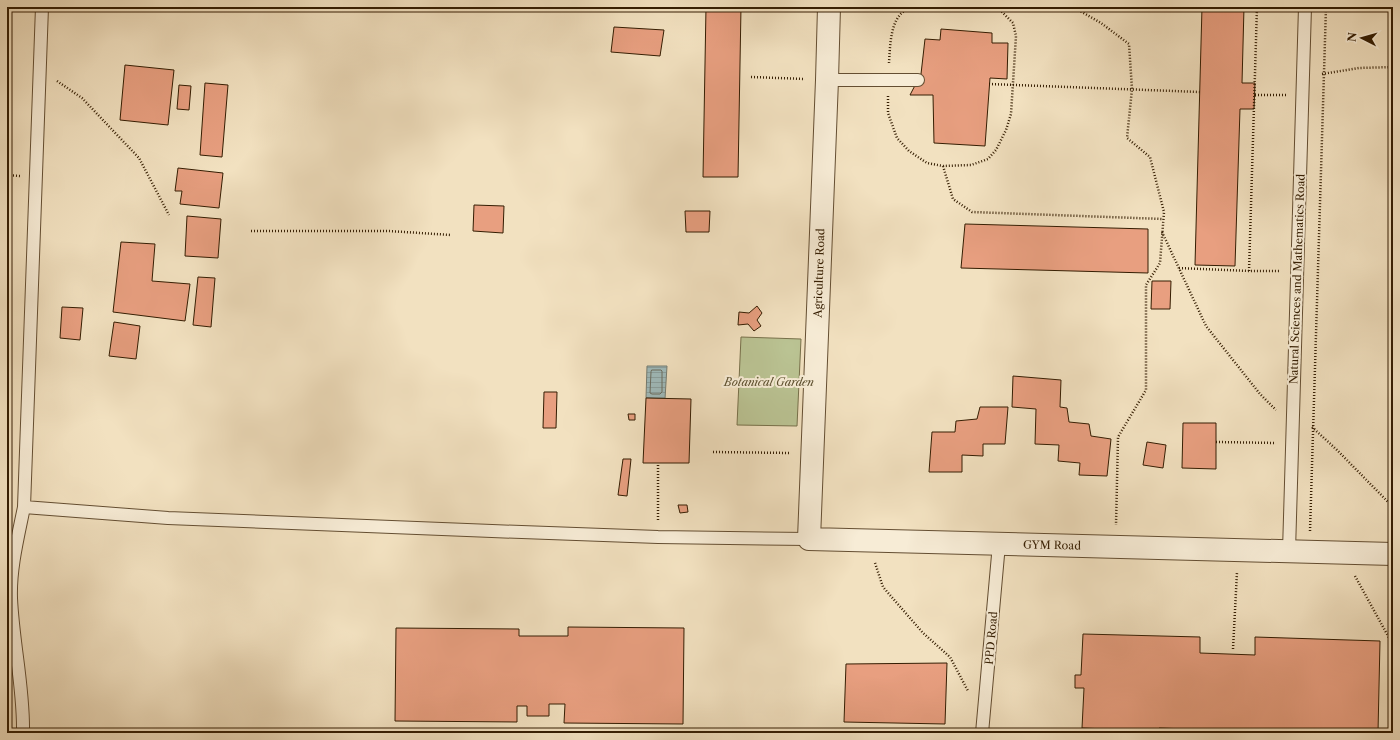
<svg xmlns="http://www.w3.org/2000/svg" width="1400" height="740" viewBox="0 0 1400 740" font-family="'Libre Caslon Text',serif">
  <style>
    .garden { fill: #bac393; stroke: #77704a }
    .water { fill: url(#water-rules); stroke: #747c72 }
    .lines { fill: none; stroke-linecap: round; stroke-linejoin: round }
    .shore { stroke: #6a6c5f; stroke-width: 1 }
    .building { fill: #e89f80; stroke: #341d02 }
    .service-casing { stroke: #644e32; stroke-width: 14 }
    .minor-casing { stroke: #644e32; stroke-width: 24 }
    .path { stroke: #341d02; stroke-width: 2.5; stroke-dasharray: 1 2; stroke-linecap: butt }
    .service { stroke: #f7ecd6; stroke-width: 12 }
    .minor { stroke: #f7ecd6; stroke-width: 22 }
    .labels { text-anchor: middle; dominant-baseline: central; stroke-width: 4; stroke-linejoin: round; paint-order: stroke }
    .street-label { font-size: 11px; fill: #341d02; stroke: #f7ecd6 }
    .park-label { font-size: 11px; font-style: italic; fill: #5c4f2e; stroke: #f7ecd6 }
  </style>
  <defs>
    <pattern id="water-rules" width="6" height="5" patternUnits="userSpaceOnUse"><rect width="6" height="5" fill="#9fbbbc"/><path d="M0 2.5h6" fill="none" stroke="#8aa0a0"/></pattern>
  </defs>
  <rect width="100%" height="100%" fill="#f2e1c0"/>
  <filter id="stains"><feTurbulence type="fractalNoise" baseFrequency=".005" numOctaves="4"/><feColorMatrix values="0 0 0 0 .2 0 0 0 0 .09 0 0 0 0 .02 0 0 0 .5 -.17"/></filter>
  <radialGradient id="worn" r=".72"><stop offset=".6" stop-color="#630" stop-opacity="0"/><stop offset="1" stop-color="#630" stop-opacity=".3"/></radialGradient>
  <path class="garden" d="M 741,337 L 801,339 L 797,426 L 737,425 Z"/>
  <path class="water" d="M 647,366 L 667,366 L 665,399 L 646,398 Z"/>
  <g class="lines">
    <path class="shore" d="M 652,370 L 661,370 L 662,371 L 662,392 L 660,394 L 652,394 L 650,393 L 651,372 Z"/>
  </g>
  <path class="building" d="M 706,7 L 741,7 L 738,177 L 703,177 Z
    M 1202,7 L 1244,7 L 1242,83 L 1255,83 L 1254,109 L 1240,109 L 1235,266 L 1195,265 Z
    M 614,27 L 664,30 L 660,56 L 611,52 Z
    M 941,29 L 992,33 L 992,43 L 1008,43 L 1007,79 L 990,78 L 985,146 L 934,143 L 933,95 L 910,95 L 921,74 L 925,39 L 940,40 Z
    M 125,65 L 174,70 L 168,125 L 120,120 Z
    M 205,83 L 228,85 L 222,157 L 200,155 Z
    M 179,85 L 191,86 L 189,110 L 177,109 Z
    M 7,121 L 11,121 L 8,161 L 7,161 Z
    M 178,168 L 223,173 L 219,208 L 180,204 L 182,191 L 175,191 Z
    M 474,205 L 504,206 L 503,233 L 473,231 Z
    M 685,211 L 710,211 L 709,232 L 686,232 Z
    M 187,216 L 221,219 L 218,258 L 185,256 Z
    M 965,224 L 1148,229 L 1148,273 L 961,268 Z
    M 121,242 L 155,244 L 152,281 L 190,284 L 185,321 L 113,312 Z
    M 198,277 L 215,278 L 211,327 L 193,325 Z
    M 1152,281 L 1171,281 L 1170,309 L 1151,309 Z
    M 757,306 L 762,313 L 757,320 L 761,326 L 754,331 L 748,324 L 738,325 L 739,312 L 749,313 Z
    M 62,307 L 83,308 L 80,340 L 60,338 Z
    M 114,322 L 140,326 L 136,359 L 109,356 Z
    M 1013,376 L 1061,380 L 1060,407 L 1067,408 L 1069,422 L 1089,424 L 1091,436 L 1111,439 L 1107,476 L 1079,475 L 1080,463 L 1058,461 L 1059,445 L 1035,444 L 1036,409 L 1012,407 Z
    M 544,392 L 557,392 L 556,428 L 543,428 Z
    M 646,398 L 691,399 L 689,463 L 643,463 Z
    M 980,407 L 1008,407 L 1005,444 L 983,444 L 983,456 L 962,455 L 962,472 L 929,472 L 932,432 L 955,432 L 956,421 L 977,419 Z
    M 628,414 L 635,414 L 635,420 L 629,420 Z
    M 1183,423 L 1216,423 L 1216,469 L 1182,468 Z
    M 1147,442 L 1166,445 L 1163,468 L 1143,465 Z
    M 623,459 L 631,459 L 627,496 L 618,495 Z
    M 678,505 L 687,505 L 688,512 L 680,513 Z
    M 568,627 L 684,628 L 683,724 L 564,723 L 565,704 L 549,704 L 549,716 L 527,716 L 527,706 L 517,706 L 517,722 L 395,721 L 396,628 L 519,629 L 519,636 L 568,636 Z
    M 1083,634 L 1200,637 L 1200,653 L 1255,655 L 1255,637 L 1380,641 L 1378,732 L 1331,730 L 1331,733 L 1304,733 L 1159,728 L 1158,733 L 1132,733 L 1132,730 L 1082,728 L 1084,688 L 1075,688 L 1075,675 L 1081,675 Z
    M 947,663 L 945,724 L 844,722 L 846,664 Z"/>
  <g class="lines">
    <g class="service-casing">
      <path id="service" d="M 42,7 L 24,507 L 168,518 L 492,531 L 658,537 L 809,539
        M 827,80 L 918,80
        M 1289,551 L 1305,7
        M 23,733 C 24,688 13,644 11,598 C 10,568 18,537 24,507
        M 982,733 L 999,544"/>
    </g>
    <g class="minor-casing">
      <path id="minor" d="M 829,7 L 827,80 L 809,539 L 1393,554"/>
    </g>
    <path class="path" d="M 1073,7 L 1101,23 L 1129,44 L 1132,89 L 1127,138 L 1150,157 L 1164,212 L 1160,263 L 1146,285 L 1146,390 L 1118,437 L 1116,525
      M 889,63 C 890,48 890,22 903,12 C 906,10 911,9 914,7
      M 1322,74 L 1359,68 L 1393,67
      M 751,77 L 805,79
      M 57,81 L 82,98 L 139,158 L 169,215
      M 989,84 L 1200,92
      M 1255,95 L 1286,95
      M 888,96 L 888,113 L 897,138 L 909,151 L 927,163 L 943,166 L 971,165 L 988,159 L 996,150 L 1006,130 L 1011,114 L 1016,36 L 1013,23 L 1002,12 L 993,7
      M 943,166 L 953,199 L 972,212 L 1163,219
      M 7,175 L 20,176
      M 251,231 L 389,231 L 451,235
      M 1162,232 L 1206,326 L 1260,394 L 1276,410
      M 1179,268 L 1249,271 L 1280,271
      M 1249,271 L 1257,7
      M 1312,427 L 1337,450 L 1393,507
      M 1216,442 L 1276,443
      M 713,452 L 791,453
      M 658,520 L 658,463
      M 1310,531 L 1326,7
      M 875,563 L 883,587 L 923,633 L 950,657 L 968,691
      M 1355,576 L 1393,645
      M 1233,649 L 1237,572"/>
    <use href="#service" class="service"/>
    <use href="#minor" class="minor"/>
  </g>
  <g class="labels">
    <g class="street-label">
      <text transform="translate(819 273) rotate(-88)">Agriculture Road</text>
      <text transform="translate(1297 279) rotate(-88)">Natural Sciences and Mathematics Road</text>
      <text transform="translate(1052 545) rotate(1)">GYM Road</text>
      <text transform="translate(991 638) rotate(-85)">PPD Road</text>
    </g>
    <g class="park-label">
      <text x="769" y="382">Botanical Garden</text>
    </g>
  </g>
  <rect width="1400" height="740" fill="none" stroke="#f2e1c0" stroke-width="24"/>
  <rect x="8" y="8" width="1384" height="724" fill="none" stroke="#341d02" stroke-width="2"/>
  <rect x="12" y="12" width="1376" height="716" fill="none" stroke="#341d02"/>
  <g transform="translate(1362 38) rotate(276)" stroke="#f7ecd6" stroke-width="3" paint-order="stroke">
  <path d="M0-3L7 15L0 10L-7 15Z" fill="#341d02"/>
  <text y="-6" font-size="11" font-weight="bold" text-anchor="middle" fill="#341d02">N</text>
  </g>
  <rect width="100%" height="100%" filter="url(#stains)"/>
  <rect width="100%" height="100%" fill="url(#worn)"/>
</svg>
